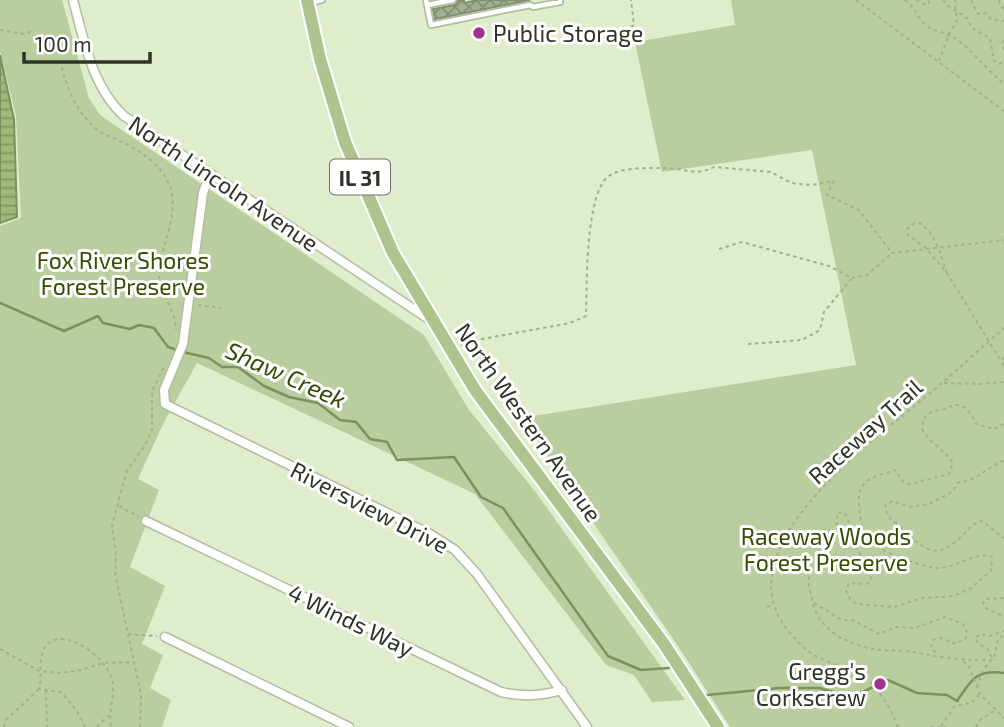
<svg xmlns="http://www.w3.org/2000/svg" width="1004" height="727" viewBox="0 0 1004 727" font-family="'Exo 2',sans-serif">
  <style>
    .park { fill: #b9cd9e }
    .water { fill: url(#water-rules); stroke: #7c915f; stroke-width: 2 }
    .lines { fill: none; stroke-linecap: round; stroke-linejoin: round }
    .stream { stroke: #7c915f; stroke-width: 2.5 }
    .building { fill: url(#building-cross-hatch); stroke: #828f70; stroke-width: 2 }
    .lane-casing { stroke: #b0be9e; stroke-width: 8 }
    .street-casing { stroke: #b0be9e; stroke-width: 11 }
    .primary-casing { stroke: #fff; stroke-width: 16 }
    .path { stroke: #a4ae94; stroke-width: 2; stroke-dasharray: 3.5 3.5; stroke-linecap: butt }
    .lane { stroke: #fff; stroke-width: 4.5 }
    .street { stroke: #fff; stroke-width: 8 }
    .primary { stroke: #b0c38f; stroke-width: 12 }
    .poi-dot { fill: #a2308c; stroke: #fff; stroke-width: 2.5 }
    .labels { text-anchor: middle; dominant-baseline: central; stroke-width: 6; stroke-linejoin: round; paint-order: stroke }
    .shield { fill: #fff; stroke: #6d7067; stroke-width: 2 }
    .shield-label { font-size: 21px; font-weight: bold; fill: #2e3326 }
    .poi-label { font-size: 23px; fill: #2e3326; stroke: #fff; text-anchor: start }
    .street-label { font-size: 23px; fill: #2e3326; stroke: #fff }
    .park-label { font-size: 23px; fill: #364c01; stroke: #fff }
    .water-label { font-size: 24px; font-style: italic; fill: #334900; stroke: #fff }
  </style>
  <defs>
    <pattern id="water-rules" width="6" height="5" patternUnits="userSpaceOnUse" patternTransform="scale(1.75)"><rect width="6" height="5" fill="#9eb978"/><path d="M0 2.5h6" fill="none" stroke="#819762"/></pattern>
    <pattern id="building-cross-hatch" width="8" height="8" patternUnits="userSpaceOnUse" patternTransform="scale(1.75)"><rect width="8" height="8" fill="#a2b091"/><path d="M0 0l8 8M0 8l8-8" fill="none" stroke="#849076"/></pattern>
  </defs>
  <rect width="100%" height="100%" fill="#dfedcc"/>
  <path class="park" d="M 0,0 L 62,0 L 89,98 L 100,115 L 424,335 L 469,410 L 534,490 L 685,700 L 652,702 L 634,675 L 606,665 L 475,494 L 197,363 L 163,424 L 138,479 L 159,490 L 130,567 L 165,586 L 142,644 L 163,655 L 150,688 L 171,700 L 162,727 L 0,727 L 0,226 L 21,218 L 16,116 L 0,51 Z
    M 731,0 L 1004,0 L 1004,727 L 730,727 L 678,646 L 521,418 L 856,365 L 812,150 L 662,172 L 635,42 L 735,25 Z"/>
  <path class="water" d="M 0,55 L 14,119 L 17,217 L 0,223 Z"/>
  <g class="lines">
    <path class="stream" d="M 0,303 L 64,331 L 98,316 L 103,323 L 130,329 L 139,325 L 154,328 L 168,347 L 177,350
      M 183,352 L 209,358 L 222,367 L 238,367 L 264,386 L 289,397 L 318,403 L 340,420 L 356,422 L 370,439 L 387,442 L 397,460 L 454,457 L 481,497 L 503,508 L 608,656 L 641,670 L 669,668
      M 707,695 L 779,688 L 819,688 L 852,697 L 888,680 L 917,693 L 947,695 L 957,701 C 971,681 975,669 1004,673"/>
  </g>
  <path class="building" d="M 458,0 L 464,0 L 464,3 L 477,0 L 530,0 L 435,19 L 433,9 L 455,5 Z"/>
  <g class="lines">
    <g class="lane-casing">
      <path id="lane" d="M 426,0 L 431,25 L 530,5 L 533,7 L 560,2 L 560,0
        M 308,3 L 322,0
        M 427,5 L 453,0"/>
    </g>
    <g class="street-casing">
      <path id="street" d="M 73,0 C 84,40 92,87 124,116 L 430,320
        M 210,174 L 203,193 L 183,344 L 164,390 L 165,404 L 430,534 L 455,550 L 477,574 L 587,727
        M 146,521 L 501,692 C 523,697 540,696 562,690
        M 165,637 L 349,727"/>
    </g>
    <g class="primary-casing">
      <path id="primary" d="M 307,0 L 320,59 L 345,142 L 393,253 L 475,390 L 664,644 L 718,727"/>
    </g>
    <path class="path" d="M 856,0 L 1004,111
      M 905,0 C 915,6 917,18 926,25 C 934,32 947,32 956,39 C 974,52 987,70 1004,84
      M 916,0 L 926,5 L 929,3 L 928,0
      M 943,0 L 948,6 L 967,18 L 972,28 L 990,38 L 994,61 L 999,64 L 1004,61
      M 971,0 L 978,14 L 985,13 L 991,19 L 1004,21
      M 999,0 L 1000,5 L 1004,9
      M 0,30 L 24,34 L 32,31
      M 586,31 L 593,37 L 624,32 L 634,25 L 631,0
      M 1004,40 L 1002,45 L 1004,50
      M 939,61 L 950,32 L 957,21 L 955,0
      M 62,67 C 66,89 80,117 99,131 C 104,135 112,137 118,140 C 137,149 157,161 167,180 C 182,207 163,241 159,269 C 157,291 176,308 176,330
      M 719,249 L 742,242 L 829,266 L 852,278 L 867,275 L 891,254
      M 947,273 C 941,256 936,234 920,223 L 913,224 L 907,229 L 908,235 L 926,248 L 947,273 L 1001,361
      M 198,305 L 221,308
      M 748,344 L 802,340 L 820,330 L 824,312 L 851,279
      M 461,345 L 471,341 L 570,323 L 586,316 C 587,287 585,192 609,176 C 622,167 646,168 662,168 C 680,167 697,177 714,167 L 771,172 L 791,183 L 811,185 L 834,181 L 827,195 L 859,210 L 892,253 L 1004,240
      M 1004,357 L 1001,361 L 1004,366
      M 944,383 L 981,384 L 1004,382
      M 1004,424 L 994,429 L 976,424 C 972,416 967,405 956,405 C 950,405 950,408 945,409 C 931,411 923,413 922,429 C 931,445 943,448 953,463 L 949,474 L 911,484 L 904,483 L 895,470 C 881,475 861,477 859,496 C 858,508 861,527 867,538 C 874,550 926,569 940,568 C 957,567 976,551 992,557 L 991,571 L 970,589 L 953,596 L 922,598 L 894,607 L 857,604 L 850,599 L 846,590 L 849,583 L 866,584 L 870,582 L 872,571 L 858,551 L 847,516 L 843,512 L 837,513 L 837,532 L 824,530 L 822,532 L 826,558 C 822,564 814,567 811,573 C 806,581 810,590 812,599 C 817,631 850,646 880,650 C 891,651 902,650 913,652 C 938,657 966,661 993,660 L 987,648 L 979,644 L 975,638 L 980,634 L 990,636 L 1004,631
      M 1004,461 C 986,467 978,481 959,482 L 952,492 L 929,504 L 910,507 L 892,501 L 885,506 C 887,521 896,521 905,531 C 927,553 940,560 965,533 C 971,527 973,523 982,521 L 1004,538
      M 119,506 L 139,517
      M 1004,598 L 986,599 L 983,603 L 986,608 L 1004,617
      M 814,603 L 842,620 L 852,620 L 879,634 L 896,627 L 915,628 L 945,617 L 963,624 L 967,632 L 966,638 L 956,644 L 941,638 L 933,640 L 931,648 L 937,654
      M 767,607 L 773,605
      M 128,634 L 157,636
      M 0,649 L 39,671 L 58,673 L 77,671 L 104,663 L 133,662
      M 963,661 L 969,667 L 980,694 L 1004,718
      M 977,687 L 982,672 L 995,655 L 998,639 L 1004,635
      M 46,690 L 47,727
      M 941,726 L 955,706 L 971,703 L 979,695
      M 4,727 L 6,720 L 38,690
      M 85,727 L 77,711 L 61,692 L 39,689 C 43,675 36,653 49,643 C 69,628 106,659 112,679 C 116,692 108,711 111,727
      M 97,727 L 109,715
      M 140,727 L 141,695 L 115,573 L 116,556 L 112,525 L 127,470 L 144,447 L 152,431 L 152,391 L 165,365
      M 898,727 C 892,711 877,684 861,675 C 849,668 835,665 822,659 C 807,653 796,640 786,628 C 724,546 874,440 928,395 C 954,373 979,350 1004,328
      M 930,727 L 946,727
      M 976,727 L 980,720 L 994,711"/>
    <use href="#lane" class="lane"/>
    <use href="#street" class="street"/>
    <use href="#primary" class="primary"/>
  </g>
  <g class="poi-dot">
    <circle cx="479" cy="33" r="7"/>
    <circle cx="880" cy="684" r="7"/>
  </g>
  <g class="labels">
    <rect class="shield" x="330" y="159.5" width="60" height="35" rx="5"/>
    <g class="shield-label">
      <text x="360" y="177">IL 31</text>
    </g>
    <g class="poi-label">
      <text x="493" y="33">Public Storage</text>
      <text x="866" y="671" text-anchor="end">Gregg's<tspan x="866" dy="26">Corkscrew</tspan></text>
    </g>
    <g class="street-label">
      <text transform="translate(224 183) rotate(34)">North Lincoln Avenue</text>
      <text transform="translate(529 422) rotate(55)">North Western Avenue</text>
      <text transform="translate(865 431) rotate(-42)">Raceway Trail</text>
      <text transform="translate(370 507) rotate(27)">Riversview Drive</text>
      <text transform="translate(351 620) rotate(26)">4 Winds Way</text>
    </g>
    <g class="park-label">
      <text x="123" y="260">Fox River Shores<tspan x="123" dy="26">Forest Preserve</tspan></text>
      <text x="826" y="536">Raceway Woods<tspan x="826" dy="26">Forest Preserve</tspan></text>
    </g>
    <g class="water-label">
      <text transform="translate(286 374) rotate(24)">Shaw Creek</text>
    </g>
  </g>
  <path d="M24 52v10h126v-10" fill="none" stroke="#2e3326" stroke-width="3.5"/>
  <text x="35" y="52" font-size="21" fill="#2e3326" stroke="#ffffff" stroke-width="5" paint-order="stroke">100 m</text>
</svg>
